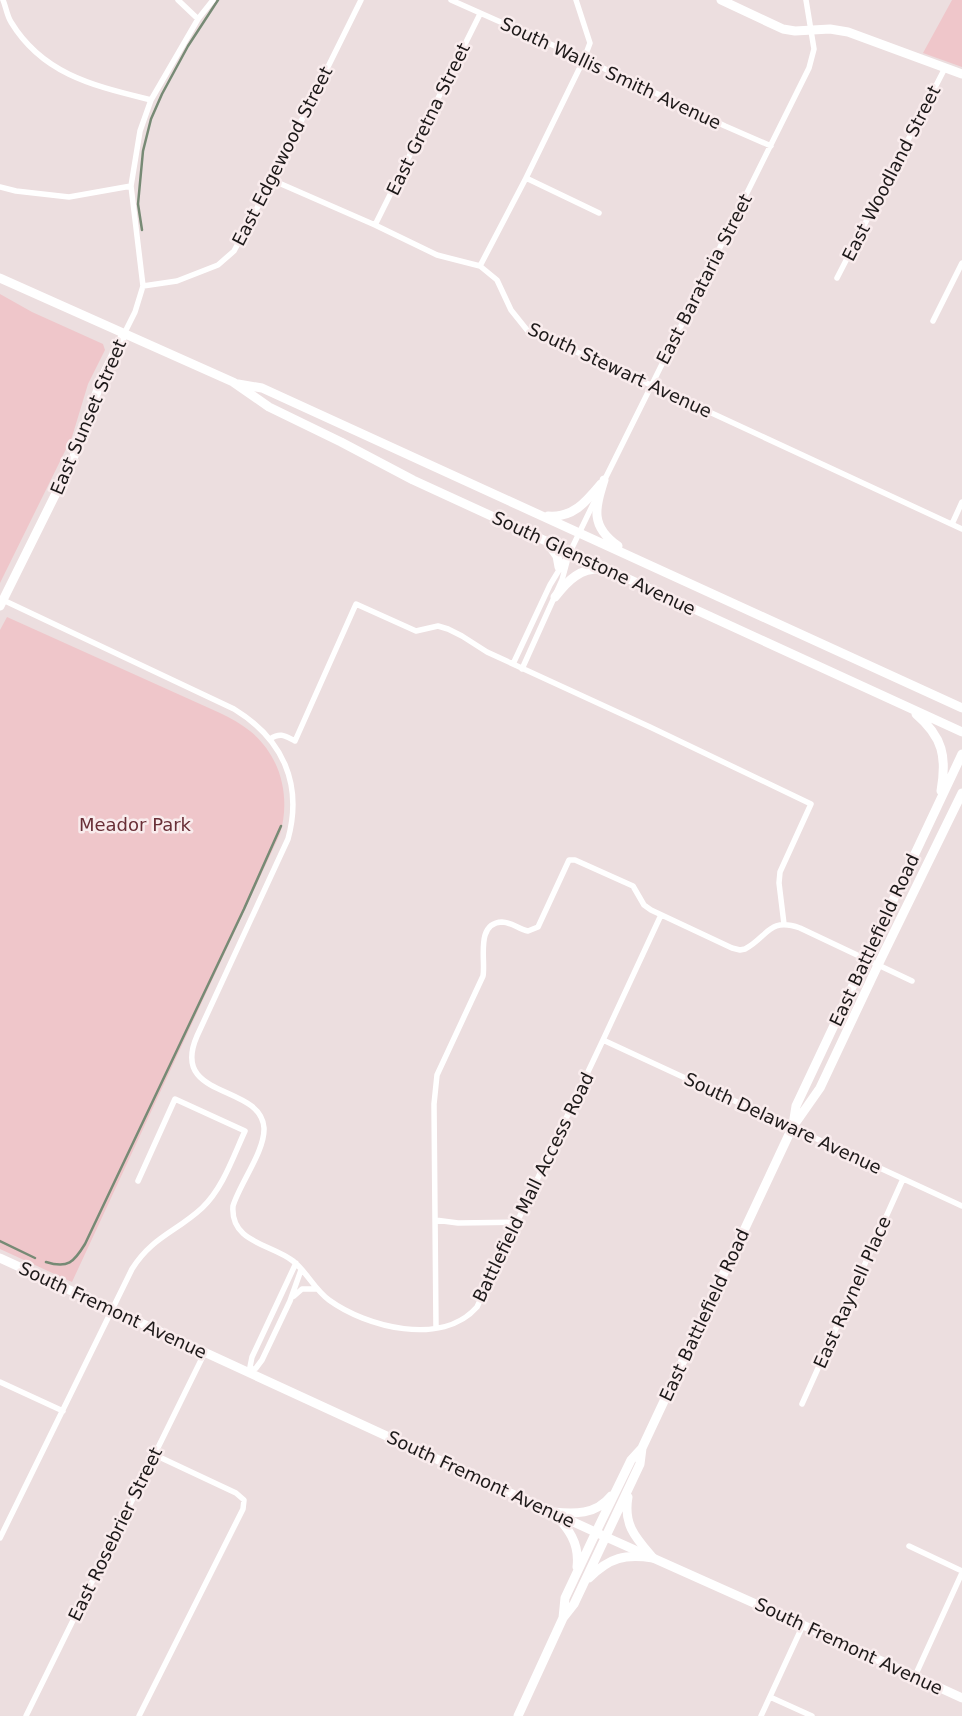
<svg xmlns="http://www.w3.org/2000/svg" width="962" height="1716" viewBox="0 0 962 1716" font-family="'DejaVu Sans',sans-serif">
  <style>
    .green { fill: #efc6ca }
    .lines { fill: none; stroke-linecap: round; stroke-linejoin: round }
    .stream { stroke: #778a75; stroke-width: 2.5 }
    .street { stroke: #fff; stroke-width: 5.5 }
    .secondary { stroke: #fff; stroke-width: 9 }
    .primary { stroke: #fff; stroke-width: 9 }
    .labels { text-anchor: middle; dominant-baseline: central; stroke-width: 5; stroke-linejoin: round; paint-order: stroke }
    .street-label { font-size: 18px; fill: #1d1919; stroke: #f9eced }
    .park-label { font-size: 18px; fill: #692f37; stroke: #f9eced }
  </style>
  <rect width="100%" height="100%" fill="#ecdedf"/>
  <path class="green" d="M 952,0 L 962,0 L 962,67 L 923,53 Z
    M 0,294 L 32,312 L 103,344 L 105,350 L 88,384 L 72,437 L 0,583 Z
    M 7,617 L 220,713 C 231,718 241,724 250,731 C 281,756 291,797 280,834 L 72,1282 L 0,1249 L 0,630 Z"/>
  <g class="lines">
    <path class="stream" d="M 142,230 L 138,204 L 143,151 L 151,119 L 162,94 L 188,46 L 218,0
      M 0,1241 L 35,1258
      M 46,1262 C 68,1269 74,1262 85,1244 L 244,909 L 281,826"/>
    <path class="street" d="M 3,0 C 6,7 7,16 11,22 C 43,75 95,86 151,100
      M 178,0 L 198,19
      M 451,0 L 584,59 L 725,126 L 771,146
      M 526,178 L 599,213
      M 272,180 L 375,225 L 437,255 L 480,266 L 497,280 L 511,310 L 527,330 L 651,385 L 962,529
      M 0,187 L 16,191 L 69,197 L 131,186
      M 375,225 L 480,14
      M 480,266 L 526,178 L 584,59 L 590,43 L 576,0
      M 837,278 L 945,68
      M 143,286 L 177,281 L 218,265 L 234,251 L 272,180 L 361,0
      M 933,321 L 962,263
      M 124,334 L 135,312 L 143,286 L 131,186 L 140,131 L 151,100 L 198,19 L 213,0
      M 603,483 L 809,68 L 814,49 L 806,0
      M 952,524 L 962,502
      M 3,600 L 234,709 C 283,739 303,784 288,839 L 197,1036 C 169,1100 261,1083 264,1128 C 265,1151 240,1183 233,1206 C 230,1243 272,1244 293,1261 C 307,1272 314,1289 329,1300 C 366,1327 442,1347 477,1307 L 603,1040 L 661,915
      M 513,664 L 550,585 L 570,552 L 597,496
      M 522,669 L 562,580 L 569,554
      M 270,739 C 281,732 285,736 295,741 L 356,604 L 416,631 L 438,626 L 448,629 L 462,636 L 487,652 L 650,727 L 811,804 L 780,872 L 779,883 L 784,924
      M 603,1040 L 962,1206
      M 435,1220 L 458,1223 L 518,1222
      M 294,1296 L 302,1289 L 317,1289
      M 436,1328 L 434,1104 L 437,1075 L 483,976 C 486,961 475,923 502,922 C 511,922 519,929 528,931 L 538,927 L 569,860 L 575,860 L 633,886 L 644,905 L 651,910 L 732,948 L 740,950 L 745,949 C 768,937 768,917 800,928 L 912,981
      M 249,1372 L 252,1357 L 296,1263
      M 249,1372 L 256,1368 L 262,1360 L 290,1301 L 301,1270
      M 0,1382 L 63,1411
      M 802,1404 L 903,1179
      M 0,1538 L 132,1269 C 152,1237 176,1232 202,1208 C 223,1188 233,1157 245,1131 L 175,1099 L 138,1181
      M 909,1546 L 962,1571
      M 915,1676 L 962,1573
      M 770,1697 L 812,1716
      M 26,1716 L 205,1352
      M 139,1716 L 243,1509 L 244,1500 L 236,1493 L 155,1455
      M 761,1716 L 803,1625"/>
    <path class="secondary" d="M 721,0 L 783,29 L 795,31 L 830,29 L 848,32 L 962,74
      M 0,606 L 73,459 L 102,378 L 124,334
      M 0,1258 L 606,1537 L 803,1625 L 962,1698"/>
    <path class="primary" d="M 0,278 L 233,382 L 269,407 L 341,442 L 413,480 L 962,732
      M 238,384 L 262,388 L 962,708
      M 604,480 C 595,509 590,526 618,546
      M 548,516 C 573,518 586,502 601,484
      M 549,545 L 557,556 L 559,567
      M 555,597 C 568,580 581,567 604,569
      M 916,714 C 943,737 947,757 941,791
      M 793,1125 L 796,1106 L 962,754
      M 628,1497 C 623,1525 636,1538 653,1558
      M 553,1512 C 574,1514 596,1515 611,1496
      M 553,1512 C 568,1528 580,1543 577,1567
      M 589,1578 C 610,1557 625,1554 653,1558
      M 563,1618 L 565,1598 L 596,1532 L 631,1460 L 642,1448 L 792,1128 L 820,1088 L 878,965 L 962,793
      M 518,1716 L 563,1618 L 574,1604 L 640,1464 L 642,1448"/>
  </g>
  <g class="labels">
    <g class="street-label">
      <text transform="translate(611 73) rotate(25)">South Wallis Smith Avenue</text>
      <text transform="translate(428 119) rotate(-64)">East Gretna Street</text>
      <text transform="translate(282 156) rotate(-63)">East Edgewood Street</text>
      <text transform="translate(891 173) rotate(-63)">East Woodland Street</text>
      <text transform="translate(704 279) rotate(-63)">East Barataria Street</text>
      <text transform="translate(620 370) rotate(25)">South Stewart Avenue</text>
      <text transform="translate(88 417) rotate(-67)">East Sunset Street</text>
      <text transform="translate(594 563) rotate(25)">South Glenstone Avenue</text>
      <text transform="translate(874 940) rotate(-65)">East Battlefield Road</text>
      <text transform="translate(783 1123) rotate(25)">South Delaware Avenue</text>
      <text transform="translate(533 1187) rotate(-64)">Battlefield Mall Access Road</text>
      <text transform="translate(852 1292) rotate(-66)">East Raynell Place</text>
      <text transform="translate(113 1310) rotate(25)">South Fremont Avenue</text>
      <text transform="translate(704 1315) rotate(-65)">East Battlefield Road</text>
      <text transform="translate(481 1479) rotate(25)">South Fremont Avenue</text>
      <text transform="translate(115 1534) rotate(-64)">East Rosebrier Street</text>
      <text transform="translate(849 1646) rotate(25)">South Fremont Avenue</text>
    </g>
    <g class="park-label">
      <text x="135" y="824">Meador Park</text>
    </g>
  </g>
</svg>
